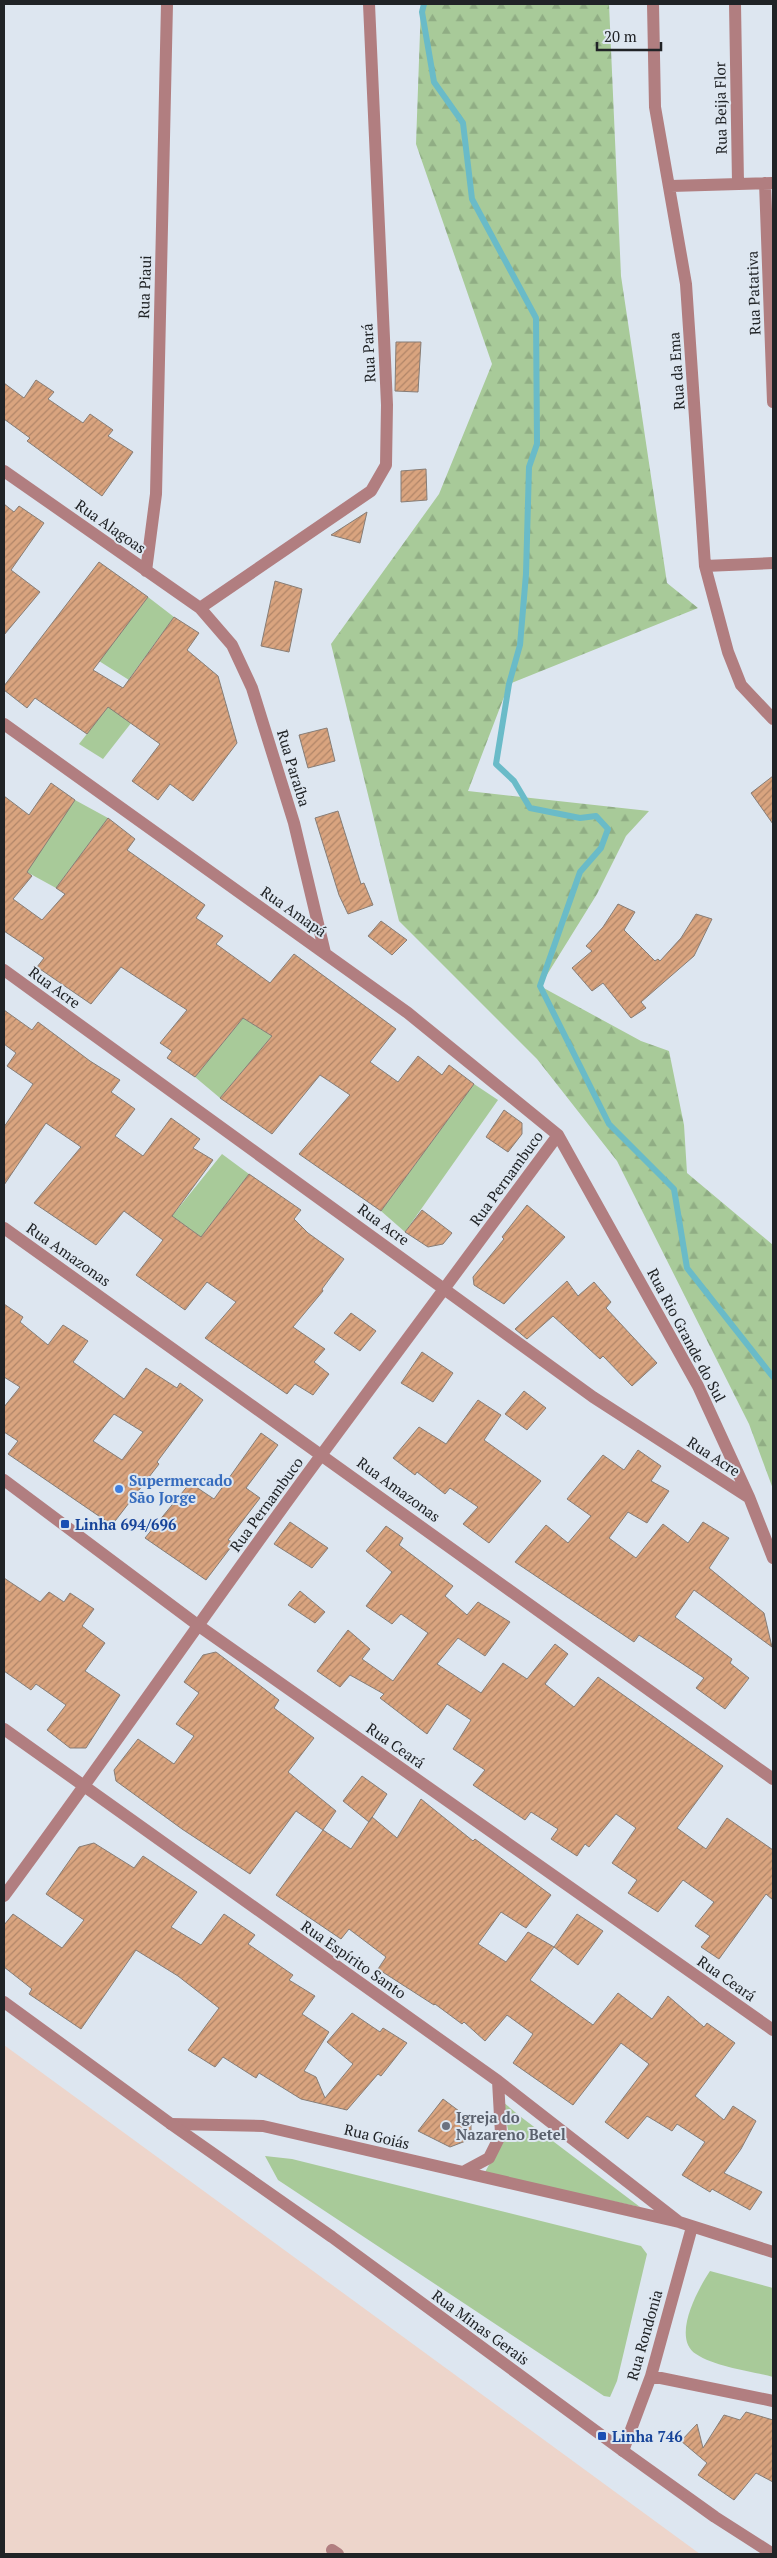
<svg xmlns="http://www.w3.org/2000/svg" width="777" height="2558" viewBox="0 0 777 2558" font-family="'PT Serif',serif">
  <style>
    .industrial { fill: #edd5cb }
    .green { fill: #a8ca99 }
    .forest { fill: url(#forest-firs) }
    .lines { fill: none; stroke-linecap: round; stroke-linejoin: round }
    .stream { stroke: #6abbc8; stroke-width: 6 }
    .building { fill: url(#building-hatch); stroke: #877d76; fill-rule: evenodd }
    .service { stroke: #b17e80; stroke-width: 12 }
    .minor { stroke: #b17e80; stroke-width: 12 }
    .tertiary { stroke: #b17e80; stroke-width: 12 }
    .shop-dot { fill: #3f7fe0; stroke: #dde6f0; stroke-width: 2 }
    .transit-dot { fill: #1a4fb4; stroke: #dde6f0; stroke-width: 2 }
    .worship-dot { fill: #6b7280; stroke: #dde6f0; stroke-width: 2 }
    .labels { text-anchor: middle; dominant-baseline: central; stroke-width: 4; stroke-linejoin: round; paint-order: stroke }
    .street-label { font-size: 15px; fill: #202326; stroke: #dde6f0 }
    .shop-label { font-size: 15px; font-weight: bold; fill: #366cbe; stroke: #dde6f0; text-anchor: start }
    .transit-label { font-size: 15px; font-weight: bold; fill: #164399; stroke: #dde6f0; text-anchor: start }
    .worship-label { font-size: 15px; font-weight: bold; fill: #5b616d; stroke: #dde6f0; text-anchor: start }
  </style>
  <defs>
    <pattern id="forest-firs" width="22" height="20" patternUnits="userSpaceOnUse" patternTransform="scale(1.25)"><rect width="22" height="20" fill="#a8ca99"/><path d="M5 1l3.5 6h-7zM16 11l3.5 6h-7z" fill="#90ad84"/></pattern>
    <pattern id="building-hatch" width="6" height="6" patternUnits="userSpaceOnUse" patternTransform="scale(1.25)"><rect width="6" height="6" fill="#d9a47f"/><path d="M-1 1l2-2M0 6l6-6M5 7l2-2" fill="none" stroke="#b08568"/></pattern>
  </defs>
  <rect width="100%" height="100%" fill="#dde6f0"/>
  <path class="industrial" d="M 4,2045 L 700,2554 L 4,2554 Z"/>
  <path class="green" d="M 148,597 L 174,617 L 129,679 L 153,695 L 103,759 L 79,744 L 129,680 L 99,661 Z
    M 75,800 L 108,818 L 56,888 L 25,871 Z
    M 243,1018 L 272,1036 L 220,1098 L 195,1077 Z
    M 474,1084 L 498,1100 L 405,1232 L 381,1211 Z
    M 222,1154 L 249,1174 L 201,1237 L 172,1216 Z
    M 503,2102 L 521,2117 L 640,2207 L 484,2174 L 508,2130 Z
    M 265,2156 L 292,2159 L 641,2246 L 647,2254 L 617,2381 L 610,2397 L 604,2396 L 278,2180 Z
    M 710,2271 L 773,2288 L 773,2377 C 751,2371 715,2367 696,2354 C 671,2338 698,2289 710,2271 Z"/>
  <path class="forest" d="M 421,4 L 609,4 L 621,276 L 667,583 L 698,608 L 509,684 L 468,791 L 649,811 L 626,836 L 597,894 L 540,986 L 641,1041 L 669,1051 L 684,1125 L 687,1173 L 773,1245 L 773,1489 L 749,1424 L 617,1161 L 537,1059 L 399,921 L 331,644 L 439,494 L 492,364 L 416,144 Z"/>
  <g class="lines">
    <path class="stream" d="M 424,4 L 422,12 L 434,82 L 463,123 L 472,199 L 536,318 L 537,444 L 529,467 L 526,574 L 520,645 L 509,684 L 496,764 L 514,781 L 530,808 L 580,818 L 596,816 L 608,829 L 601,848 L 580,872 L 540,986 L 609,1124 L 674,1189 L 687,1268 L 773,1377"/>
  </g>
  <path class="building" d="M 396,342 L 421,342 L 418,392 L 395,391 Z
    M 36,380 L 54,392 L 48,399 L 83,423 L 90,414 L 113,430 L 108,436 L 133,452 L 102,496 L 27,441 L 30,438 L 4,419 L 4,383 L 24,398 Z
    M 426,469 L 427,500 L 401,502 L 401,471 Z
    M 4,504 L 14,512 L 19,506 L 44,523 L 11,570 L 40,592 L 4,635 Z
    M 367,512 L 360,543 L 331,535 Z
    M 99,562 L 148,597 L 93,670 L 123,688 L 174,617 L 199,633 L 187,650 L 218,676 L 237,743 L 193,801 L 170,784 L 158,800 L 132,781 L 160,744 L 108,707 L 87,734 L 35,698 L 27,708 L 4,690 L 4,686 Z
    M 275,581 L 302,589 L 289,652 L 261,646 Z
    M 327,728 L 335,761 L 308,768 L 299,735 Z
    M 773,776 L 773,824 L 751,793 Z
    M 51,783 L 75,800 L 27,872 L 32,876 L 13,899 L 42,920 L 65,894 L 56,888 L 108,818 L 135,839 L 127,850 L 205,905 L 196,918 L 223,936 L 216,944 L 270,983 L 294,954 L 396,1029 L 370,1062 L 398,1082 L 418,1056 L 442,1075 L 449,1065 L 474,1084 L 381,1211 L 299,1154 L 350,1095 L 320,1075 L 272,1134 L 220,1098 L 272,1036 L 243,1018 L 195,1077 L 167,1058 L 172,1051 L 160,1043 L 187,1010 L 121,967 L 91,1004 L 37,967 L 44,958 L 4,931 L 4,796 L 29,815 Z
    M 338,811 L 361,884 L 364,883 L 373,905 L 348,914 L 339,895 L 315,818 Z
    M 618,904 L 635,912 L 624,930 L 655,961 L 658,959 L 660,961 L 681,938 L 696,914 L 712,919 L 694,956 L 641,1002 L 646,1008 L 631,1018 L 603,983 L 592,991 L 572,968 L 592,951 L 586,946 L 603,927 Z
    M 381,921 L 407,940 L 392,955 L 368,936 Z
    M 4,1010 L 32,1030 L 38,1022 L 90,1061 L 120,1080 L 111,1092 L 135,1109 L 115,1136 L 143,1156 L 171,1118 L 200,1139 L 193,1148 L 213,1160 L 172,1216 L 201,1237 L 249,1174 L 301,1210 L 294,1219 L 308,1233 L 344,1259 L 322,1289 L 323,1291 L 293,1327 L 325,1349 L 314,1362 L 329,1374 L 313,1395 L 295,1384 L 287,1394 L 205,1338 L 236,1302 L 207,1282 L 185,1310 L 136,1275 L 163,1240 L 124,1211 L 96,1245 L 34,1203 L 81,1147 L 46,1123 L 4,1185 L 4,1127 L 33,1084 L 7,1066 L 16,1053 L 4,1044 Z
    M 504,1110 L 522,1123 L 522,1134 L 508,1152 L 486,1137 Z
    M 527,1205 L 565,1237 L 504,1304 L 474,1285 L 473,1277 L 504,1239 L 502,1237 Z
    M 422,1210 L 452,1233 L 443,1244 L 428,1247 L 405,1232 Z
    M 567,1281 L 578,1296 L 594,1282 L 611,1302 L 606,1308 L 657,1363 L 632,1386 L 603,1356 L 600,1359 L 553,1316 L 527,1339 L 515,1329 Z
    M 4,1304 L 23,1317 L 20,1322 L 48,1345 L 63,1325 L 88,1341 L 73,1362 L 124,1399 L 146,1368 L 177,1388 L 180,1383 L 203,1400 L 157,1462 L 159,1464 L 112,1525 L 8,1454 L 18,1441 L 4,1432 L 4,1407 L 20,1387 L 4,1377 ZM 114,1414 L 143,1432 L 122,1460 L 93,1441 Z
    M 351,1313 L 376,1331 L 360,1351 L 334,1333 Z
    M 422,1352 L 453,1373 L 433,1402 L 401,1383 Z
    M 524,1391 L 546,1408 L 527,1430 L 505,1414 Z
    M 478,1400 L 501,1415 L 484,1440 L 541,1481 L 489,1543 L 463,1524 L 478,1507 L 450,1488 L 445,1494 L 417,1472 L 415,1475 L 393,1458 L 419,1427 L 446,1444 Z
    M 261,1433 L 278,1445 L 246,1488 L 260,1498 L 228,1540 L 234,1543 L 206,1580 L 145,1538 L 190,1483 L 214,1499 Z
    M 638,1450 L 661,1466 L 651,1481 L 669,1491 L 647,1523 L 628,1512 L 609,1538 L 636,1558 L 663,1524 L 688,1543 L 703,1522 L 729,1538 L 709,1568 L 764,1613 L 772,1647 L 694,1590 L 675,1617 L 732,1659 L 730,1663 L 749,1678 L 725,1709 L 696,1688 L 704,1678 L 639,1635 L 634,1642 L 515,1562 L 546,1525 L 568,1543 L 591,1516 L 567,1499 L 603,1455 L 624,1470 Z
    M 290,1522 L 328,1548 L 312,1568 L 274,1544 Z
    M 386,1526 L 403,1538 L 399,1545 L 453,1586 L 445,1596 L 467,1615 L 478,1602 L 510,1622 L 485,1656 L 458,1638 L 437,1664 L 481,1693 L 503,1663 L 527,1679 L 555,1644 L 568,1654 L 545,1684 L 574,1707 L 598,1677 L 723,1766 L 677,1828 L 706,1849 L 727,1818 L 773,1850 L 773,1900 L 766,1894 L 719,1959 L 701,1947 L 710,1936 L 695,1926 L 714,1902 L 683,1880 L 658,1912 L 628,1893 L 637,1880 L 612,1863 L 636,1828 L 616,1814 L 589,1847 L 585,1844 L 577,1856 L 551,1839 L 558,1829 L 531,1812 L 525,1820 L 473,1785 L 485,1770 L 453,1749 L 471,1720 L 447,1704 L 427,1734 L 380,1698 L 384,1694 L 350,1675 L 340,1687 L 317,1671 L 348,1630 L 370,1649 L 362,1659 L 393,1681 L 428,1633 L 401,1614 L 392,1624 L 366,1606 L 392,1572 L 366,1551 Z
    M 4,1578 L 40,1602 L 49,1592 L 64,1602 L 70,1593 L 94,1609 L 82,1626 L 105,1643 L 85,1671 L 120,1695 L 86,1748 L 70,1748 L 47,1730 L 66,1705 L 36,1684 L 31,1690 L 4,1671 Z
    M 300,1591 L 325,1612 L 315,1623 L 288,1605 Z
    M 216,1652 L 279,1700 L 274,1708 L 314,1738 L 288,1772 L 336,1811 L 323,1830 L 296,1811 L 250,1874 L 182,1829 L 116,1781 L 114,1770 L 138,1739 L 174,1764 L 194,1736 L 176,1724 L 199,1693 L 184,1682 L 203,1655 Z
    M 362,1776 L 387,1794 L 369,1822 L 343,1801 Z
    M 421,1799 L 473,1841 L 475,1839 L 551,1895 L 526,1928 L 501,1912 L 478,1944 L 506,1962 L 528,1932 L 554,1947 L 530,1980 L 593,2025 L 618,1993 L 652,2019 L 668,1996 L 704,2027 L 707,2023 L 735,2043 L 695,2096 L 724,2120 L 733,2106 L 756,2121 L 741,2149 L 724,2173 L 762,2192 L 750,2210 L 712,2189 L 710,2192 L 682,2175 L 705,2142 L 677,2124 L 672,2131 L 647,2116 L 628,2139 L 605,2122 L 649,2064 L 621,2043 L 573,2105 L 513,2063 L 533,2034 L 507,2015 L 485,2041 L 464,2022 L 462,2024 L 435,2004 L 434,2005 L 378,1969 L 386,1957 L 349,1929 L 341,1939 L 276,1895 L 323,1830 L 351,1849 L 372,1817 L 397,1838 Z
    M 94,1843 L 134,1868 L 143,1856 L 197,1892 L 171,1927 L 201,1945 L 224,1914 L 255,1935 L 248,1944 L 293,1975 L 289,1980 L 315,1996 L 302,2014 L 329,2032 L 304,2071 L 316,2077 L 325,2098 L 353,2064 L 327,2042 L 352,2013 L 380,2032 L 383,2028 L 407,2043 L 381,2076 L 378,2074 L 347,2110 L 301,2099 L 259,2073 L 256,2078 L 223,2057 L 215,2067 L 188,2050 L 219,2008 L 178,1976 L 136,1950 L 81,2029 L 29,1994 L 32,1989 L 4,1967 L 4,1925 L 13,1914 L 62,1948 L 84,1920 L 46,1894 L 79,1847 Z
    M 577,1914 L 603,1931 L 578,1965 L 554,1947 Z
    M 443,2099 L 471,2120 L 471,2139 L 450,2147 L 418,2131 Z
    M 746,2412 L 773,2420 L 773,2482 L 756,2473 L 734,2500 L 698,2475 L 707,2463 L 681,2441 L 697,2424 L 703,2448 L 724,2415 L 740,2420 Z"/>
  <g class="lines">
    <path class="service" d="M 332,2550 L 338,2554"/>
    <path class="minor" d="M 653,4 L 655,107 L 686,284 L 705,566 L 728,652 L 741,685 L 773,719
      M 735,4 L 738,183
      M 765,183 L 773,402
      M 671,186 L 773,183
      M 4,471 L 200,608 L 232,645 L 252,688 L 294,823 L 325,953
      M 705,566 L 773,563
      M 146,571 L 156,494 L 167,4
      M 200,608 L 371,491 L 386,465 L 387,405 L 369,4
      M 4,724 L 408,1013 L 558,1135 L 698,1386 L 749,1497 L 773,1558
      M 4,970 L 593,1397 L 748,1497
      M 4,1228 L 773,1779
      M 4,1480 L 199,1626 L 773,2030
      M 4,1729 L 498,2081 L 679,2222
      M 4,1896 C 112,1750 214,1600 322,1454 C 400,1347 480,1242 558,1135
      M 171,2124 L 263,2126 L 679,2222 L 773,2252
      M 463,2172 L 489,2158 L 501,2134 L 498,2081
      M 651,2376 L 773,2401
      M 623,2451 L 651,2376 L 692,2227"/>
    <path class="tertiary" d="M 4,2002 L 171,2124 L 332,2237 L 623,2451 L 715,2517 L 773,2554"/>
  </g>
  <circle class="shop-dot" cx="119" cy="1489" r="5"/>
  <g class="transit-dot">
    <rect x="60" y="1519" width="10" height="10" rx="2.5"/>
    <rect x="597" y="2431" width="10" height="10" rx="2.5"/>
  </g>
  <circle class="worship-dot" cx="446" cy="2126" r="5"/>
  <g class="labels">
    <g class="street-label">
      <text transform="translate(720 108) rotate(-91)">Rua Beija Flor</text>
      <text transform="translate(144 287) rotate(-88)">Rua Piaui</text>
      <text transform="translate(753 293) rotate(-92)">Rua Patativa</text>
      <text transform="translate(368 353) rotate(-93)">Rua Pará</text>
      <text transform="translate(676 371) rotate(-94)">Rua da Ema</text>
      <text transform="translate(111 526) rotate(35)">Rua Alagoas</text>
      <text transform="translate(294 768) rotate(73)">Rua Paraíba</text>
      <text transform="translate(294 911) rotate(35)">Rua Amapá</text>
      <text transform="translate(55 987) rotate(36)">Rua Acre</text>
      <text transform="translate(506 1178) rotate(-54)">Rua Pernambuco</text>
      <text transform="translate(384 1224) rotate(36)">Rua Acre</text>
      <text transform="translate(69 1254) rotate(35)">Rua Amazonas</text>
      <text transform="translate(687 1335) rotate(62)">Rua Rio Grande do Sul</text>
      <text transform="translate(714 1456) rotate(33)">Rua Acre</text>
      <text transform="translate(399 1489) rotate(36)">Rua Amazonas</text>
      <text transform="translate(266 1504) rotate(-54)">Rua Pernambuco</text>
      <text transform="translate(396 1745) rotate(35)">Rua Ceará</text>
      <text transform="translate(354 1959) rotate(35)">Rua Espírito Santo</text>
      <text transform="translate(727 1978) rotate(35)">Rua Ceará</text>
      <text transform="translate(377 2136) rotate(13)">Rua Goiás</text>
      <text transform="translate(481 2327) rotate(36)">Rua Minas Gerais</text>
      <text transform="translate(644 2335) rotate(-74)">Rua Rondonia</text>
    </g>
    <g class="shop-label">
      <text x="129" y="1480">Supermercado<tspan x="129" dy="17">São Jorge</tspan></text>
    </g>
    <g class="transit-label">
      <text x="75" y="1524">Linha 694/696</text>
      <text x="612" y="2436">Linha 746</text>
    </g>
    <g class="worship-label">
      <text x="456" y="2117">Igreja do<tspan x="456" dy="17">Nazareno Betel</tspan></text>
    </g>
  </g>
  <rect width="777" height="2558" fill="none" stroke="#202326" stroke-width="10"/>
  <path d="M597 42v8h64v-8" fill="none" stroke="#202326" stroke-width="2.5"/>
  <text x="604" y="42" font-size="15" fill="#202326" stroke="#dde6f0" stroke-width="4" paint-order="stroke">20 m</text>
</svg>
